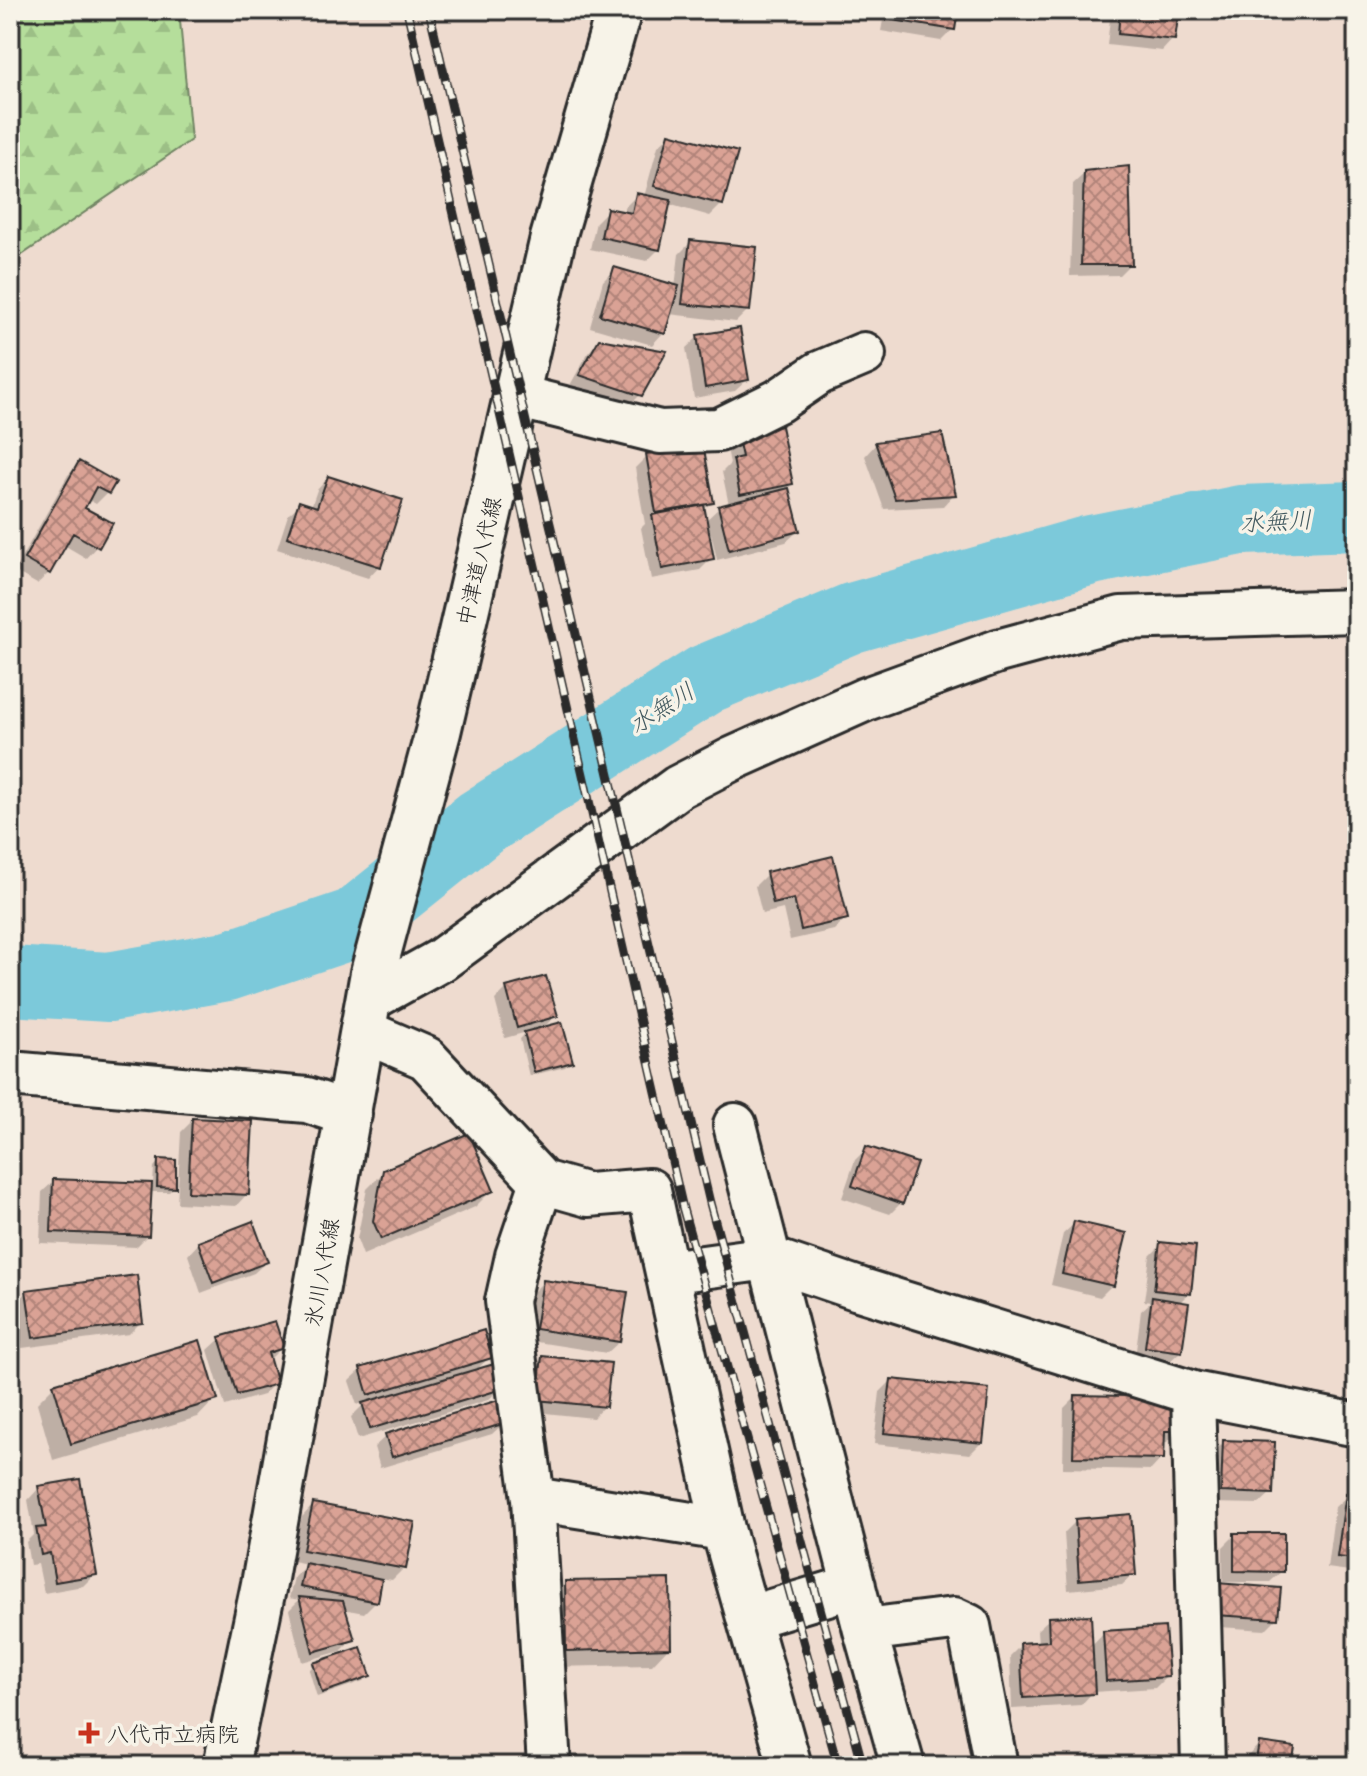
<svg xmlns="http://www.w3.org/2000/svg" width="1367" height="1776" viewBox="0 0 1367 1776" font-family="Mali,'Klee One',sans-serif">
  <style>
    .forest { fill: url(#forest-firs); stroke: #708463; stroke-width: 2 }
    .shadow { fill: #0003 }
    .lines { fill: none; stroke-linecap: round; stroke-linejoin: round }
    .river { stroke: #7cc9da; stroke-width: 70 }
    .building { fill: url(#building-cross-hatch); stroke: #2b2b2b; stroke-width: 2 }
    .minor-casing { stroke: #2b2b2b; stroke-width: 48 }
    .major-casing { stroke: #2b2b2b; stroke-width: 50 }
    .minor { stroke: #f7f3e8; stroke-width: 42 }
    .major { stroke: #f7f3e8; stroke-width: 44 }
    .rail-casing { stroke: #2b2b2b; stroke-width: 9 }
    .rail { stroke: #f7f3e8; stroke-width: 6; stroke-dasharray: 18; stroke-linecap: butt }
    .poi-dot { fill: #c8321e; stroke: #f7f3e8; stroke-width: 3 }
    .labels { text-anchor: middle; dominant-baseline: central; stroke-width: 7; stroke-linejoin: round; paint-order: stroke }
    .street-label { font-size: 22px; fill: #2b2b2b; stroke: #f7f3e8 }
    .poi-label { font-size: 22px; fill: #2b2b2b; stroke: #f7f3e8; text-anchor: start }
    .water-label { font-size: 24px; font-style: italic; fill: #435a60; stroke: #f7f3e8 }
  </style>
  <defs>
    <pattern id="forest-firs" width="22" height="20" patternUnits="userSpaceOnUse" patternTransform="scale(2)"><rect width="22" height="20" fill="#b5de9b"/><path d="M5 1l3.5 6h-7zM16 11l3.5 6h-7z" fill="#9cbf86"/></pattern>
    <pattern id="building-cross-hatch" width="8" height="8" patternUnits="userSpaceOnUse" patternTransform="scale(2)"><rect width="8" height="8" fill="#daa295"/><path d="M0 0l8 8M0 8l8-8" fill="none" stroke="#b1847a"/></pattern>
  </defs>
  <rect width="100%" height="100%" fill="#eedbcf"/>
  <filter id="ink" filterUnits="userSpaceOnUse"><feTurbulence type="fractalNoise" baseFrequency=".0125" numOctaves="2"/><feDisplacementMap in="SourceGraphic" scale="16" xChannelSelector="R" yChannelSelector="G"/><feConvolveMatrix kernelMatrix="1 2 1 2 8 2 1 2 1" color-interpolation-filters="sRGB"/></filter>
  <g filter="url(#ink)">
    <path class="forest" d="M 10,10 L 179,10 L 191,140 L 10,263 Z"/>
    <path class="shadow" d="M 885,10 L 956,10 L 953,29 L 941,41 L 881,31 Z
      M 1111,10 L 1177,10 L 1173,39 L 1162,51 L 1107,45 Z
      M 670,135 L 722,204 L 710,216 L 668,204 L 659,249 L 647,261 L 590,249 L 596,222 L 608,210 L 624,214 L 625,207 L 637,195 L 644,197 L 658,146 Z
      M 1085,173 L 1130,264 L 1119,275 L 1070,276 L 1073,184 Z
      M 691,242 L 748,310 L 736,322 L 669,314 L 663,333 L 652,345 L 590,327 L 603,281 L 615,269 L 675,287 L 679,254 Z
      M 698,337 L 747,380 L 735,391 L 694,398 L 686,348 Z
      M 599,341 L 641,394 L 629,406 L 569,387 L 588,353 Z
      M 738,436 L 791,484 L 787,488 L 798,531 L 786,542 L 717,560 L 711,533 L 707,534 L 712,558 L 700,570 L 651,579 L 641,528 L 645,524 L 635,468 L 647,456 L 712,502 L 703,510 L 705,521 L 719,508 L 729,505 L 722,472 L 730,464 L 727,448 Z
      M 876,444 L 954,494 L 943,506 L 884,509 L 865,456 Z
      M 79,464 L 107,493 L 96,504 L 87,499 L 82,509 L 97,546 L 86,558 L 64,545 L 49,573 L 37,584 L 14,571 L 68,475 Z
      M 328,478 L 379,566 L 368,578 L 277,549 L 288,515 L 300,504 L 311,507 L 317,490 Z
      M 767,874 L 846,918 L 834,930 L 790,940 L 783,909 L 762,914 L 755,886 Z
      M 507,988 L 555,1016 L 542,1029 L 571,1061 L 565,1067 L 529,1076 L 520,1039 L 527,1032 L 505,1038 L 495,1000 Z
      M 193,1120 L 247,1194 L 236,1206 L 177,1203 L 181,1132 Z
      M 867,1148 L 901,1203 L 890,1214 L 842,1198 L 855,1160 Z
      M 159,1161 L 174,1187 L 169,1192 L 150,1192 L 147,1236 L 136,1247 L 40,1243 L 42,1192 L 54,1181 L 153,1185 L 154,1167 Z
      M 385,1171 L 492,1190 L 475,1207 L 363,1255 L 357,1239 L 367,1189 Z
      M 1075,1223 L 1112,1285 L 1100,1297 L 1051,1285 L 1063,1234 Z
      M 199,1243 L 266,1262 L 254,1273 L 201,1293 L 188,1255 Z
      M 1161,1245 L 1189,1293 L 1179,1303 L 1181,1351 L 1169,1362 L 1135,1358 L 1141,1311 L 1151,1302 L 1144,1301 L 1150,1256 Z
      M 543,1282 L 619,1342 L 607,1353 L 524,1340 L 532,1293 Z
      M 27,1292 L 141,1322 L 129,1334 L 22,1348 L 16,1304 Z
      M 220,1339 L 281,1348 L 270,1359 L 275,1383 L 263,1395 L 225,1406 L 208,1350 Z
      M 490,1357 L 475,1371 L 500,1389 L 488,1400 L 358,1439 L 351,1417 L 366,1402 L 357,1405 L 349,1381 L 361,1370 Z
      M 542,1358 L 604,1406 L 593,1418 L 526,1411 L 531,1370 Z
      M 891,1381 L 981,1443 L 970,1454 L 874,1444 L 880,1392 Z
      M 54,1386 L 215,1399 L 198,1417 L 53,1460 L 37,1403 Z
      M 1075,1397 L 1179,1431 L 1167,1442 L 1162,1442 L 1162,1458 L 1151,1470 L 1063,1468 L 1064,1408 Z
      M 504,1423 L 492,1434 L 380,1468 L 374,1447 L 386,1436 Z
      M 1224,1442 L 1271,1493 L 1259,1504 L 1210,1503 L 1212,1454 Z
      M 39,1488 L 95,1574 L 83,1586 L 44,1593 L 38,1564 L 30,1565 L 26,1542 L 34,1534 L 28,1500 Z
      M 1347,1496 L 1357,1497 L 1357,1572 L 1327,1568 L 1335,1507 Z
      M 313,1505 L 404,1568 L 392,1580 L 381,1578 L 376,1601 L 364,1613 L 343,1609 L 353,1639 L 341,1651 L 302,1662 L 289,1610 L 299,1600 L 289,1598 L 294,1577 L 307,1564 L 293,1561 L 302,1517 Z
      M 1076,1521 L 1134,1574 L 1122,1585 L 1068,1590 L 1064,1533 Z
      M 1235,1535 L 1282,1571 L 1270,1582 L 1223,1582 L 1223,1547 Z
      M 566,1583 L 669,1647 L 652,1665 L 550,1667 L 548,1600 Z
      M 1206,1597 L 1277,1618 L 1265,1630 L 1204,1626 Z
      M 1049,1619 L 1091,1647 L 1104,1633 L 1167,1676 L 1155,1688 L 1093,1692 L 1081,1705 L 1012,1709 L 1010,1656 L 1021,1645 L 1038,1644 L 1037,1630 Z
      M 314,1665 L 368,1676 L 363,1681 L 317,1697 L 309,1670 Z
      M 1259,1744 L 1290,1766 L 1246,1766 L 1248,1756 Z
      M 1357,1756 L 1357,1766 L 1350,1766 L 1350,1763 Z"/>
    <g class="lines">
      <path class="river" d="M 10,981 L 109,987 L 227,966 L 355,923 L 480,823 L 706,679 L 852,618 L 1091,550 L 1241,520 L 1357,516"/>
    </g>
    <path class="building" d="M 893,10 L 958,10 L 955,30 L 892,20 Z
      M 1120,10 L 1179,10 L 1175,40 L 1118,34 Z
      M 669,133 L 738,152 L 723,205 L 654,186 Z
      M 1129,166 L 1132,265 L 1081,265 L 1084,171 Z
      M 636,193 L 671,200 L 660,250 L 601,237 L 607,208 L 632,213 Z
      M 690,240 L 757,247 L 750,311 L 682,304 Z
      M 614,267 L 679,286 L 665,334 L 600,315 Z
      M 740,328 L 749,380 L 705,388 L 697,335 Z
      M 599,339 L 667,351 L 642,396 L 579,375 Z
      M 781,426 L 793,484 L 740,495 L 733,459 L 742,457 L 737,434 Z
      M 942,433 L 956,495 L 895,499 L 875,442 Z
      M 703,444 L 714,503 L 656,513 L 646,454 Z
      M 79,461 L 116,482 L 109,494 L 96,487 L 85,508 L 113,523 L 99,548 L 73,533 L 50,574 L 24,559 Z
      M 328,476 L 403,500 L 381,567 L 287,537 L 299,501 L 317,507 Z
      M 789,488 L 800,531 L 729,550 L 718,506 Z
      M 704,505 L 714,559 L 662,569 L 652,515 Z
      M 833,856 L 848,919 L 801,930 L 794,899 L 773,904 L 766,872 Z
      M 546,976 L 558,1016 L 517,1028 L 506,987 Z
      M 562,1022 L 573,1062 L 534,1072 L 524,1032 Z
      M 192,1118 L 253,1121 L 249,1195 L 188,1192 Z
      M 469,1133 L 494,1191 L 381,1239 L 373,1221 L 383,1170 Z
      M 866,1146 L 917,1163 L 903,1204 L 852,1186 Z
      M 158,1159 L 176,1160 L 176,1188 L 157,1187 Z
      M 53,1179 L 152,1183 L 149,1236 L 51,1232 Z
      M 253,1221 L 268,1262 L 213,1283 L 198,1242 Z
      M 1074,1221 L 1127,1233 L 1114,1286 L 1062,1274 Z
      M 1160,1242 L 1196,1246 L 1191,1294 L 1154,1290 Z
      M 137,1275 L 143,1323 L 33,1338 L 26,1290 Z
      M 543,1280 L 628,1292 L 620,1342 L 535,1329 Z
      M 1152,1297 L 1189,1303 L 1182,1352 L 1145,1347 Z
      M 275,1321 L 284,1348 L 268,1353 L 277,1384 L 237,1395 L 219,1337 Z
      M 484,1330 L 492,1358 L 368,1395 L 360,1368 Z
      M 200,1340 L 218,1400 L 71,1444 L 53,1384 Z
      M 542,1356 L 611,1363 L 606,1407 L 537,1400 Z
      M 494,1364 L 502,1389 L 370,1429 L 362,1403 Z
      M 891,1379 L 989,1389 L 983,1443 L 884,1433 Z
      M 1075,1395 L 1181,1397 L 1181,1431 L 1165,1431 L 1164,1459 L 1073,1457 Z
      M 499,1400 L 506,1423 L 392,1457 L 385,1434 Z
      M 1223,1440 L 1275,1442 L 1273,1494 L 1221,1492 Z
      M 80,1479 L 97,1575 L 55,1582 L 50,1553 L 41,1555 L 36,1528 L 46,1527 L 38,1486 Z
      M 1346,1493 L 1357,1495 L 1357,1559 L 1337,1557 Z
      M 313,1503 L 415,1522 L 406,1569 L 303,1550 Z
      M 1131,1514 L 1136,1575 L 1079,1580 L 1075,1519 Z
      M 1234,1533 L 1284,1533 L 1284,1572 L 1234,1571 Z
      M 305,1563 L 382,1579 L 378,1602 L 300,1587 Z
      M 670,1579 L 671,1648 L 566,1651 L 565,1581 Z
      M 1217,1583 L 1281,1588 L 1278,1619 L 1215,1615 Z
      M 299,1597 L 343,1601 L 355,1640 L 313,1652 Z
      M 1091,1615 L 1095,1694 L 1023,1698 L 1020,1643 L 1049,1641 L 1048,1617 Z
      M 1165,1627 L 1169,1677 L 1106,1681 L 1103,1631 Z
      M 361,1647 L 371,1676 L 322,1693 L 313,1663 Z
      M 1259,1742 L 1295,1747 L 1292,1766 L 1255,1766 Z"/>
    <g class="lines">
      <g class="minor-casing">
        <path id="minor" d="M 516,396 L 660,432 L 719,430 L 778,401 L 819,373 L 864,354
          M 369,1000 L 441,960 L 678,787 L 732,759 L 866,699 L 998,651 L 1121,618 L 1357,611
          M 363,1031 L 426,1058 L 542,1182 L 588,1195 L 649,1190 L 723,1529 L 790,1766
          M 735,1125 L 865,1630 L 903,1766
          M 542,1182 L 517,1256 L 507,1301 L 533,1499 L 549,1766
          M 667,1272 L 768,1258 L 859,1289 L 1193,1393 L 1357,1425
          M 1193,1393 L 1203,1766
          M 533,1499 L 723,1529
          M 748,1618 L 854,1586
          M 865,1630 L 954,1619 L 969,1626 L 996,1766"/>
      </g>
      <g class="major-casing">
        <path id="major" d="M 10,1074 L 307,1100 L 349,1114
          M 226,1766 L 264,1584 L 373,973 L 438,732 L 553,238 L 619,10"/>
      </g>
      <use href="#minor" class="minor"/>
      <use href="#major" class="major"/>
      <g class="rail-casing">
        <path id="rail" d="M 407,10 L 683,1209 L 838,1766
          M 429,10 L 710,1203 L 863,1766"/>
      </g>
      <use href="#rail" class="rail"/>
    </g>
  </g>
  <path class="poi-dot" d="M85 1721h8v8h8v8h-8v8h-8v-8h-8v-8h8z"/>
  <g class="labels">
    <g class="street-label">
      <text transform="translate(478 561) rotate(-77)">中津道八代線</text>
      <text transform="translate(321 1272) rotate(-80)">氷川八代線</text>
    </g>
    <g class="poi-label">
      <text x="107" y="1733">八代市立病院</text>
    </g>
    <g class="water-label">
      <text transform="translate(1276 520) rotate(-3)">水無川</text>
      <text transform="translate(661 707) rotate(-33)">水無川</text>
    </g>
  </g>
  <rect width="1367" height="1776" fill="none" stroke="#f7f3e8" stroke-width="40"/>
  <rect x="20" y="20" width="1327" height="1736" fill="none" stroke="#2b2b2b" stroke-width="3" filter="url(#ink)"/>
</svg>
